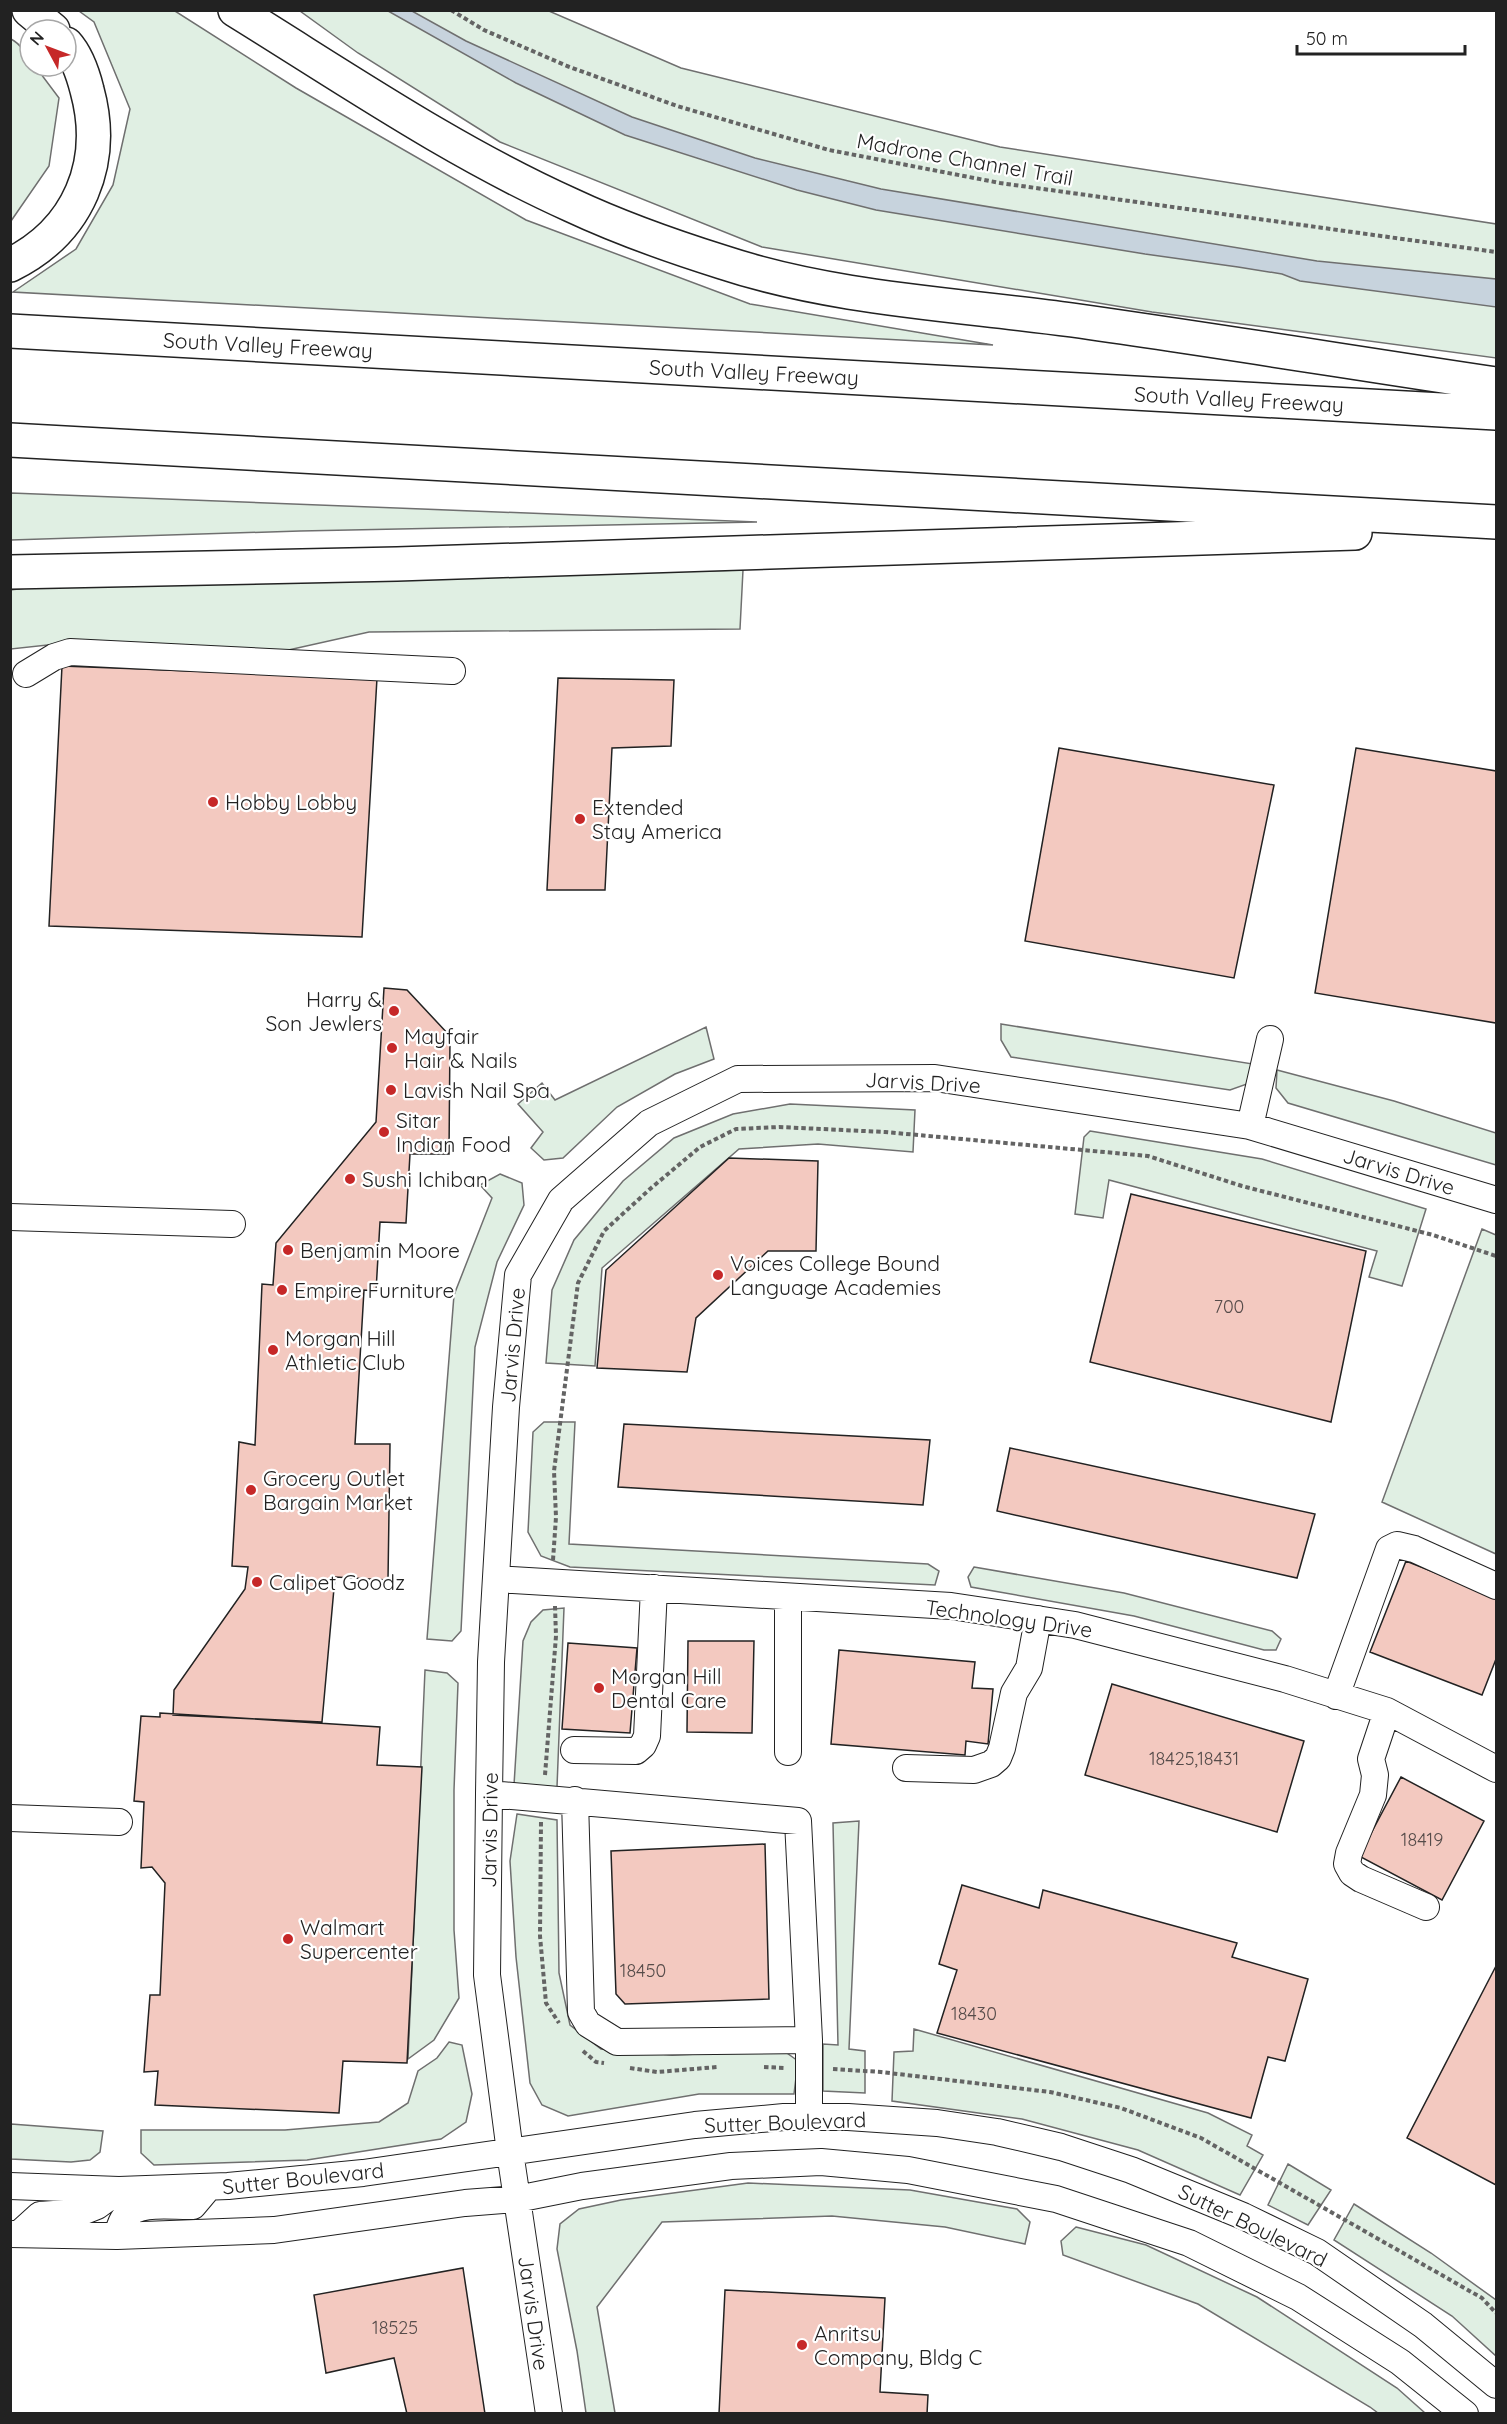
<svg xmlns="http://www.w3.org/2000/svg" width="1507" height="2424" viewBox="0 0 1507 2424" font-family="Quicksand,sans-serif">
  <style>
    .green { fill: #e0efe3; stroke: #6f6f6f; stroke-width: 1.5 }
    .water { fill: #c7d3dd; stroke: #6f6f6f; stroke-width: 1.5 }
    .building { fill: #f3c9c0; stroke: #222; stroke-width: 1.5 }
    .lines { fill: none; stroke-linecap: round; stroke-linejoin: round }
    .minor-casing { stroke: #222; stroke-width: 28 }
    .highway-casing { stroke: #222; stroke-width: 36 }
    .path { stroke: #646464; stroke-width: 4; stroke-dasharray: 4.5 3; stroke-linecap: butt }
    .minor { stroke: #fff; stroke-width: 26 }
    .highway { stroke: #fff; stroke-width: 33 }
    .poi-dot { fill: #c62828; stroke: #fff; stroke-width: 2 }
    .labels { text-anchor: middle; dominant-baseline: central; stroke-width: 4.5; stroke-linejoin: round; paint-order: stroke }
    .number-label { font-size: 18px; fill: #564c4a }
    .street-label { font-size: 21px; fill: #222; stroke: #fff }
    .poi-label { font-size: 21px; fill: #222; stroke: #fff; text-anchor: start }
  </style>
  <rect width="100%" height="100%" fill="#fff"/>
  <path class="green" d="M 79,11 L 175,11 L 296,88 L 526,220 L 750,304 L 993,345 L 13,292 L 76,249 L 113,185 L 130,109 L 94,22 Z
    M 300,11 L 549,11 L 681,68 L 1000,147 L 1496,224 L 1496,358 L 1152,312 L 762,247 L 500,142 L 358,53 Z
    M 11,39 C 19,43 30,56 30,66 L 35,66 L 59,98 L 49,166 L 11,221 Z
    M 11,493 L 757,522 L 300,531 L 11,540 Z
    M 743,570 L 740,629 L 369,632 L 275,653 L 66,643 L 11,649 L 10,590 L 52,585 Z
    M 1001,1024 L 1253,1064 L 1247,1084 L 1230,1090 L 1011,1057 L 1001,1040 Z
    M 706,1027 L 714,1059 L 675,1074 L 617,1107 L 563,1158 L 544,1160 L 531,1148 L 543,1132 L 518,1104 L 542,1083 L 555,1100 Z
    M 1277,1070 L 1394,1101 L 1496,1133 L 1496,1165 L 1288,1103 L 1276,1088 Z
    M 790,1104 L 915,1110 L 913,1152 L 818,1144 L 739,1149 L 602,1268 L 595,1366 L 546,1363 L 552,1290 L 574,1240 L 623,1181 L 674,1138 L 733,1114 Z
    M 1090,1131 L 1262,1159 L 1426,1209 L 1402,1286 L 1369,1277 L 1377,1251 L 1109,1180 L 1103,1218 L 1075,1214 L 1084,1137 Z
    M 500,1174 L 522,1183 L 524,1205 L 497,1262 L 475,1347 L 461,1631 L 452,1641 L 427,1639 L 454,1295 L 492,1198 L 480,1185 Z
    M 1482,1229 L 1496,1235 L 1496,1554 L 1382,1502 Z
    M 544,1422 L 575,1422 L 569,1544 L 928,1564 L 939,1571 L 935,1585 L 570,1567 L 541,1556 L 528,1532 L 533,1432 Z
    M 974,1567 L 1124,1593 L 1272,1631 L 1281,1639 L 1276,1650 L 1264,1650 L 1134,1616 L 971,1587 L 968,1577 Z
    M 564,1608 L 557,1787 L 514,1785 L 523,1641 L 531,1622 L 543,1610 Z
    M 425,1670 L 447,1673 L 458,1683 L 454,1790 L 454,1930 L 459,1998 L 434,2040 L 408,2059 Z
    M 517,1814 L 557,1820 L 559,1973 L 570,2025 L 601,2049 L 672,2055 L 784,2051 L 798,2061 L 794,2094 L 699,2094 L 568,2116 L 542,2105 L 530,2083 L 516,1957 L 510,1861 Z
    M 859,1821 L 849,2049 L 865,2051 L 865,2093 L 823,2091 L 823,2044 L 838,2045 L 833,1823 Z
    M 914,2029 L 1208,2113 L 1252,2135 L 1247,2146 L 1263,2155 L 1240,2195 L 1138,2150 L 1022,2119 L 892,2101 L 894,2052 L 913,2051 Z
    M 449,2042 L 462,2045 L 472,2094 L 466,2122 L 441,2139 L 307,2160 L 154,2165 L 141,2153 L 141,2130 L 285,2130 L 379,2122 L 408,2103 L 418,2071 L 437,2058 Z
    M 11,2124 L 103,2131 L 100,2152 L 90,2160 L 71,2162 L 11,2159 Z
    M 1288,2164 L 1331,2190 L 1308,2225 L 1268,2205 Z
    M 748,2183 L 910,2190 L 1017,2209 L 1030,2222 L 1025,2244 L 945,2227 L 832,2216 L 662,2222 L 597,2307 L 615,2413 L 586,2413 L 577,2351 L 557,2249 L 560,2224 L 579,2209 L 621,2200 Z
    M 1354,2204 L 1431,2253 L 1496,2300 L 1496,2356 L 1452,2316 L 1334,2240 Z
    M 1076,2227 L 1146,2245 L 1257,2297 L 1397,2388 L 1425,2413 L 1378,2413 L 1370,2407 L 1198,2304 L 1063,2255 L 1061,2241 Z"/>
  <path class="water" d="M 388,11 L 412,11 L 466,41 L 632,117 L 755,158 L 881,189 L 1317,261 L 1496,279 L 1496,307 L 1300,281 L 1282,274 L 1238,267 L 1145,254 L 876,210 L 797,190 L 625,135 L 516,83 Z"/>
  <path class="building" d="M 62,666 L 377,678 L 362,937 L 49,926 Z
    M 558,678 L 674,680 L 671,746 L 612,748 L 605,890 L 547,890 Z
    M 1059,748 L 1274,785 L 1234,978 L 1025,941 Z
    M 1356,748 L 1496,771 L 1496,1023 L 1315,993 Z
    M 384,988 L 407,990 L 450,1036 L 449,1154 L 410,1154 L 406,1223 L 380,1222 L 376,1291 L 364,1290 L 355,1444 L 390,1444 L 388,1580 L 335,1577 L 322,1722 L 173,1715 L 174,1690 L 245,1589 L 248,1567 L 232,1566 L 239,1442 L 255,1445 L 262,1284 L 273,1285 L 276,1243 L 376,1122 Z
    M 729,1158 L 818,1161 L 816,1251 L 768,1251 L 696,1318 L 687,1372 L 597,1368 L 606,1270 Z
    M 1131,1194 L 1366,1251 L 1331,1422 L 1090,1362 Z
    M 624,1424 L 930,1440 L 923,1505 L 618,1487 Z
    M 1010,1448 L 1315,1514 L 1297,1578 L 997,1511 Z
    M 1406,1561 L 1496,1597 L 1496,1659 L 1482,1695 L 1370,1652 Z
    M 688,1641 L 754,1641 L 752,1733 L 687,1732 Z
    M 568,1643 L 637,1648 L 630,1733 L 562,1729 Z
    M 839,1650 L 975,1662 L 972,1688 L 993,1689 L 988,1744 L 966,1741 L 965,1755 L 831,1744 Z
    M 1112,1684 L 1304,1741 L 1277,1832 L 1085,1775 Z
    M 160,1713 L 380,1727 L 377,1765 L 422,1767 L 407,2063 L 343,2061 L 339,2113 L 155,2105 L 158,2071 L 144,2072 L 150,1995 L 160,1995 L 165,1883 L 152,1867 L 141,1868 L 144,1802 L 134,1801 L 141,1716 L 160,1717 Z
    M 1401,1777 L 1484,1821 L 1442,1900 L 1359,1856 Z
    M 765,1844 L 769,1999 L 625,2004 L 616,1994 L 611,1851 Z
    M 962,1885 L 1039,1908 L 1043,1890 L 1237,1943 L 1232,1957 L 1308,1979 L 1285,2061 L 1268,2057 L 1251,2118 L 937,2033 L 957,1970 L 939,1964 Z
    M 1496,1966 L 1496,2185 L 1407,2138 Z
    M 463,2268 L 485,2414 L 407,2414 L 394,2358 L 326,2373 L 314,2295 Z
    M 725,2290 L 885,2298 L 880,2392 L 928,2395 L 927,2414 L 719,2414 Z"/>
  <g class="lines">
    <g class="minor-casing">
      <path id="minor" d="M 26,674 L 54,657 L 70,652 L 452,671
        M 1250,1126 L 1270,1039
        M 10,1217 L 232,1224
        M 496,1579 L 951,1606 L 1075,1625 L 1285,1679 L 1387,1711 L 1496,1769
        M 1336,1696 L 1389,1549 L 1397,1545 L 1414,1549 L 1496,1586
        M 1387,1711 L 1371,1759 L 1375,1775 L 1373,1795 L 1349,1853 L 1347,1864 L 1352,1873 L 1361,1879 L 1426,1907
        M 574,1750 L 636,1751 L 643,1745 L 647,1736 L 654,1588
        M 788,1752 L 788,1597
        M 906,1768 L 974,1770 L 991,1764 L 998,1758 L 1002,1748 L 1014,1693 L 1029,1668 L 1038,1619
        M 489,1794 L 798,1821 L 809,2040 L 809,2117
        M 575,1800 L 581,2012 L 588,2024 L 617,2042 L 809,2040
        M 10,1818 L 119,1822
        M 10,2186 L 119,2190 L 228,2186 L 363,2173 L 695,2125 L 784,2117 L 848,2117 L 937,2123 L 997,2132 L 1061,2147 L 1131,2170 L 1243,2216 L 1317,2252 L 1423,2325 L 1496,2385
        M 10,2234 L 117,2236 L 274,2230 L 465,2203 L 517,2199 L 582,2186 L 731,2166 L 821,2162 L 908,2170 L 1056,2199 L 1189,2243 L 1298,2297 L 1400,2362 L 1465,2414
        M 19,2234 L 40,2215 L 82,2212 L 97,2206 L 119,2190
        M 117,2236 C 119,2230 120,2223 124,2218 C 139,2200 172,2207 193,2206 L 209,2187
        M 549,2414 L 510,2152 L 487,1975 L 489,1794 L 491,1662 L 506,1407 L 518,1275 L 561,1200 L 649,1123 L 738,1079 L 935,1078 L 1250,1126 L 1496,1200"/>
    </g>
    <g class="highway-casing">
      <path id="highway" d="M 29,10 L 53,30
        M 235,10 C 345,78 453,152 571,205 C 620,228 671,246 722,262 C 834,299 955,304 1072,320 C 1214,340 1355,363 1496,384
        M 10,265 C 79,231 107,163 87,90 C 83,74 77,56 66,44
        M 10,331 L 1496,413
        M 10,440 L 1496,522
        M 10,572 L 397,564 L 1355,533"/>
    </g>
    <path class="path" d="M 451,10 L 484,30 L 567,66 L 677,106 L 829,150 L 1000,183 L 1496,252
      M 553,1560 L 556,1517 L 554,1471 L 578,1283 L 604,1231 L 650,1189 L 700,1147 L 736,1129 L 779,1127 L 885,1132 L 1148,1156 L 1242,1186 L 1433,1235 L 1496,1256
      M 545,1775 L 556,1636 L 555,1606
      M 541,1822 L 540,1936 L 546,2003 L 559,2023
      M 583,2051 L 596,2062 L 604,2063
      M 764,2067 L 786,2068
      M 630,2068 L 657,2072 L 717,2067
      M 833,2069 L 881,2072 L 1050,2092 L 1121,2108 L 1201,2138 L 1482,2298 L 1496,2313"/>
    <use href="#minor" class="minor"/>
    <use href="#highway" class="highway"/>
  </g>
  <g class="poi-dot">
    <circle cx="213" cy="802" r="6"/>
    <circle cx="580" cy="819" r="6"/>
    <circle cx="394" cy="1011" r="6"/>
    <circle cx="392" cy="1048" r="6"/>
    <circle cx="391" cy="1090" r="6"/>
    <circle cx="384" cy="1132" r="6"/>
    <circle cx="350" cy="1179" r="6"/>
    <circle cx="288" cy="1250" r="6"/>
    <circle cx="718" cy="1275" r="6"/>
    <circle cx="282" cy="1290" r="6"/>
    <circle cx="273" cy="1350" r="6"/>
    <circle cx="251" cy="1490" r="6"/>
    <circle cx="257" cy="1582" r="6"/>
    <circle cx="599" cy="1688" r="6"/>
    <circle cx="288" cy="1939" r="6"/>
    <circle cx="802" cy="2345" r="6"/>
  </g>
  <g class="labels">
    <g class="number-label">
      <text x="1229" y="1306">700</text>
      <text x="1194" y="1758">18425,18431</text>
      <text x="1422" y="1839">18419</text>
      <text x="643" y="1970">18450</text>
      <text x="974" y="2013">18430</text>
      <text x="395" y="2327">18525</text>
    </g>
    <g class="street-label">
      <text transform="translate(965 159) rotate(10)">Madrone Channel Trail</text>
      <text transform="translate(268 345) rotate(3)">South Valley Freeway</text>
      <text transform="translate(754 372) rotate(3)">South Valley Freeway</text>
      <text transform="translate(1239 399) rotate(3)">South Valley Freeway</text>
      <text transform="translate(923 1082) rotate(3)">Jarvis Drive</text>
      <text transform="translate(1399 1171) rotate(17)">Jarvis Drive</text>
      <text transform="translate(512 1345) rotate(-85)">Jarvis Drive</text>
      <text transform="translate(1009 1618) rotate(8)">Technology Drive</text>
      <text transform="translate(489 1830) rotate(-89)">Jarvis Drive</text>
      <text transform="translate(785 2122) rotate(-2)">Sutter Boulevard</text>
      <text transform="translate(303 2178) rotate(-6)">Sutter Boulevard</text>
      <text transform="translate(1253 2225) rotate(26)">Sutter Boulevard</text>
      <text transform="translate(534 2313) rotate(82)">Jarvis Drive</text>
    </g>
    <g class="poi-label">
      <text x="225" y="802">Hobby Lobby</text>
      <text x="592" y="807">Extended<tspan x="592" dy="24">Stay America</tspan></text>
      <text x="382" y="999" text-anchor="end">Harry &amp;<tspan x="382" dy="24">Son Jewlers</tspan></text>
      <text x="404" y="1036">Mayfair<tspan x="404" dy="24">Hair &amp; Nails</tspan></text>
      <text x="403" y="1090">Lavish Nail Spa</text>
      <text x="396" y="1120">Sitar<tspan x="396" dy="24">Indian Food</tspan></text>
      <text x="362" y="1179">Sushi Ichiban</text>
      <text x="300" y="1250">Benjamin Moore</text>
      <text x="730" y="1263">Voices College Bound<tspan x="730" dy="24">Language Academies</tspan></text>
      <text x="294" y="1290">Empire Furniture</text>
      <text x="285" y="1338">Morgan Hill<tspan x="285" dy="24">Athletic Club</tspan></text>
      <text x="263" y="1478">Grocery Outlet<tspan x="263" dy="24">Bargain Market</tspan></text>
      <text x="269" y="1582">Calipet Goodz</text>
      <text x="611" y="1676">Morgan Hill<tspan x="611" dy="24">Dental Care</tspan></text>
      <text x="300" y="1927">Walmart<tspan x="300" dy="24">Supercenter</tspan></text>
      <text x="814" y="2333">Anritsu<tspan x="814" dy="24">Company, Bldg C</tspan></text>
    </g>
  </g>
  <rect width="1507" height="2424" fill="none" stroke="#222222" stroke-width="24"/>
  <g transform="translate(48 48) rotate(311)"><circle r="28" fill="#ffffff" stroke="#a7a7a7" stroke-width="1.5"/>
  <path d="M0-4.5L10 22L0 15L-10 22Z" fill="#c62828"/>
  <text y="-9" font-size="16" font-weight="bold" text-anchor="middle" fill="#222222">N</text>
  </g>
  <path d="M1297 45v9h168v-9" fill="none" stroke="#222222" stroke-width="3"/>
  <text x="1306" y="45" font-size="18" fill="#222222" stroke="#ffffff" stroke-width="4.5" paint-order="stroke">50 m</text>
</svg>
